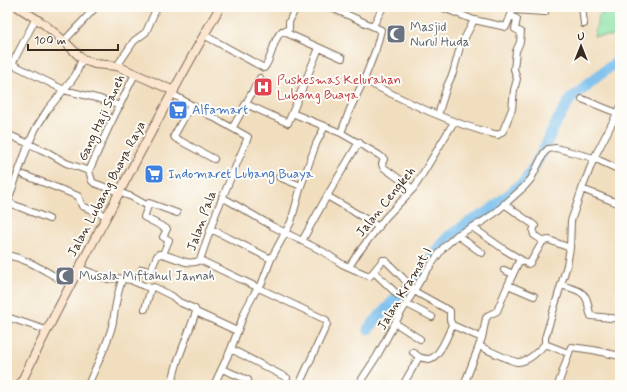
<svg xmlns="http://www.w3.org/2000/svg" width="627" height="392" viewBox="0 0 627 392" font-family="Mynerve,sans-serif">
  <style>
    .green { fill: #8ae1a5; stroke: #628662 }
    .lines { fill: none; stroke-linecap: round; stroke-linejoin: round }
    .river { stroke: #74bcec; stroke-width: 11 }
    .street-casing { stroke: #7b6956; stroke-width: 8 }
    .secondary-casing { stroke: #7b6956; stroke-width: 10 }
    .street { stroke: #fff; stroke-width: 6 }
    .secondary { stroke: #fbe5cf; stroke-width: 8 }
    .labels { text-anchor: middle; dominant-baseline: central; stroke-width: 4; stroke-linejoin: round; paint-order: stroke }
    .worship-label { font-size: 13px; fill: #5b616d; stroke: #fdfcf7; text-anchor: start }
    .health-label { font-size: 13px; fill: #be3a42; stroke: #fdfcf7; text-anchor: start }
    .shop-label { font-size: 13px; fill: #366cbe; stroke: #fdfcf7; text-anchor: start }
    .street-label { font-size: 13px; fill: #3b2a1e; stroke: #fdfcf7 }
  </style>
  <rect width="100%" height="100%" fill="#fdfcf7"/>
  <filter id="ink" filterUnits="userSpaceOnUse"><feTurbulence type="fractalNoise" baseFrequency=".025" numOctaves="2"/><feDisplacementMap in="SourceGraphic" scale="8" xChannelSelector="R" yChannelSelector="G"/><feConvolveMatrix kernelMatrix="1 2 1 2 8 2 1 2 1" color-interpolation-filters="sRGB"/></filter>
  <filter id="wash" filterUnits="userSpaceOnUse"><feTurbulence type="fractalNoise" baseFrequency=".012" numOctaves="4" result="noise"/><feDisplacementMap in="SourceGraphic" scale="16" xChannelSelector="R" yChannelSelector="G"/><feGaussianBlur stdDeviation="0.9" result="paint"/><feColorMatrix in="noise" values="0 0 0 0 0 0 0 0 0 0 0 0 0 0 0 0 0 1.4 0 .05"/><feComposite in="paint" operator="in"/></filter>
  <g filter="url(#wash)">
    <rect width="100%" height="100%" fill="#f1debf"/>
    <path class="green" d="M 620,8 L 620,36 L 594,36 L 599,15 Z"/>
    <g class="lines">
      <path class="river" d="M 368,329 L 396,298 L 411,287 L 426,268 L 434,254 L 449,236 L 471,221 L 488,212 L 525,181 L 541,155 L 556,123 L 571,98 L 588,84 L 620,59"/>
    </g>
  </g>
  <g filter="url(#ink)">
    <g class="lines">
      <g class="street-casing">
        <path id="street" d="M 330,7 L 381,30 L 376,49 L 364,80 C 407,102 451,124 498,135 L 503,131 L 512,109 L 514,90 L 517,79 L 514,69 L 516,51 L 520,42 L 521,32 L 515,29 L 517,19 L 511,16
          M 441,7 L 474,20 L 506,27 L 514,7
          M 582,7 L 584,24
          M 513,10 L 545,12
          M 373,26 L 383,7
          M 282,31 L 342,58
          M 204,35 L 264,68 C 272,59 272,43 280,33 C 283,31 286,30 289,29 L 289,22 L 296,7
          M 64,41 L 96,7
          M 12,64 L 64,90 L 100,99 L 120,106
          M 117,66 L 134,41 L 146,32 L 157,7
          M 7,78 L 12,64 L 36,18
          M 172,94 L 248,137 L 216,213 L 200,260 L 326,320 L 327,324 L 299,385
          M 582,99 L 617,113
          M 246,104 L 288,123 L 319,48
          M 191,105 L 174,136 L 175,138 L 214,159
          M 292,113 L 341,133 L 379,155 L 384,159 L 382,164 L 383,167 L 413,189
          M 438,115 L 447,86 L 453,73 L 460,47 L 474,20
          M 233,127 L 260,78
          M 341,133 L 350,109 L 364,80
          M 7,134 L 49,153 L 66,163 L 89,171 L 92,181 L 94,183 L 132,197 L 148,206 L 144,217 L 167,229 L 163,237 L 169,240 L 163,254
          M 89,171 L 108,129 L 135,74
          M 24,175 L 78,196 L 82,206 L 107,216
          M 279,177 L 301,186
          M 582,189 L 620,204
          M 327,196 L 359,142
          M 222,197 L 272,226 L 324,252 L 342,264 L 369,276 L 370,276 L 383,260 L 385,260 L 403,278 L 414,291 L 450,311 L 450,320 L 452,325
          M 7,202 L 49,219
          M 7,203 L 29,143 L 36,128 L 48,109 L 72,80 L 76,74 L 82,59
          M 504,204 L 534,225 L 535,226 L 533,231 L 534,235 L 543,241
          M 148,206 L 149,203 L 177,213
          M 354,212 L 379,227
          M 472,227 L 505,250 L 528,264 L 530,263 L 543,241
          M 211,229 L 271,259
          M 457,235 L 482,253
          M 302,241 L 327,196 L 351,210
          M 543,241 L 549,240 L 570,248
          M 7,255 C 32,260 48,274 70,284
          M 349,267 L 358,253 L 386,217 L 413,189 L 419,180 L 454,122
          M 79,268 L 108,279 L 116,278 L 131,280 L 144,286 L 151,288 L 154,287 L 172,296 L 179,302 L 195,309 L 196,312 L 237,331
          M 504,270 L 513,274
          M 374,272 L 398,295 L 410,285
          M 135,282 L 142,269 L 148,271 L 151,270 L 157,256 L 159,254 C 172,254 187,268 200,260
          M 508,285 L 534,296
          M 561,285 C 573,289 586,290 588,304 C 589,308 589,312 591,316 L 620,319
          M 407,304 L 432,317
          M 145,309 L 151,288
          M 7,317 L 46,330
          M 395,323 L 420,339
          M 545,344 L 545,338 L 552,315 L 567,265 L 570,248 L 571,221 L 582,189 L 594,158 L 620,108
          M 545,344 L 568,353
          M 479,346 C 488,350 508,360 517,362 C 527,363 540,350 545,344
          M 231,349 L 287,378
          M 419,357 C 422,358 426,359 429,359 C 439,358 449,333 452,325 L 482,338
          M 222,369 L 248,380
          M 88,385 C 96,366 109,342 113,322 C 115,307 117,294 122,280
          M 171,385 L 178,360 L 196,312
          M 214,385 L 231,349 L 245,311 L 255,292 L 262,283 L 271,259 L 291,222 L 301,186 L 316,144 L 325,126
          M 358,385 L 377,356 L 395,323 L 421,279 L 443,248 L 457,235 L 482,222 L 495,213 L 524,187 L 531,179 L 544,153 L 548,149 L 556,148 L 594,158 L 620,170
          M 403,385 L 419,357 L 413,352
          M 464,385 L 482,338 L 486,318 L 489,315 L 497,311 L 508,285 L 520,259
          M 558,385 L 571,347 L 593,350 L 620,356"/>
      </g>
      <g class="secondary-casing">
        <path id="secondary" d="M 18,7 L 44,24 L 64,41 L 82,59 L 87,61 L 95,64 L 117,66 L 174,91
          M 20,385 C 48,326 78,270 109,212 C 145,143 181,75 220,7"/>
      </g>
      <use href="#street" class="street"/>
      <use href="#secondary" class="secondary"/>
    </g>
  </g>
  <defs>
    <g id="mosque-square" transform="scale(1)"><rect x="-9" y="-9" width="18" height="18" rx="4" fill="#6b7280" stroke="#fdfcf7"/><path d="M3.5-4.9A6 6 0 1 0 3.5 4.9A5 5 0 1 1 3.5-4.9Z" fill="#fff"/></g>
    <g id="hospital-square" transform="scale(1)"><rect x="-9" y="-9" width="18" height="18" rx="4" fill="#e0444e" stroke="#fdfcf7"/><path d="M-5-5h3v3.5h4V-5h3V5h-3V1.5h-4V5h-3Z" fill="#fff"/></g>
    <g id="supermarket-square" transform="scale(1)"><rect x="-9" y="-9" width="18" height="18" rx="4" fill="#3f7fe0" stroke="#fdfcf7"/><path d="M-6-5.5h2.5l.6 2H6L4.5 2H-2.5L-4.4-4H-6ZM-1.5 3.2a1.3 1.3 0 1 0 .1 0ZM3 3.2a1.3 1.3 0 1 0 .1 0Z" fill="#fff"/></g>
  </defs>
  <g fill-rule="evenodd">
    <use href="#mosque-square" x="396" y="34"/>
    <use href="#hospital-square" x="263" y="87"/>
    <use href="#supermarket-square" x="178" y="110"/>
    <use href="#supermarket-square" x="154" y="174"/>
    <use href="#mosque-square" x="65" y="276"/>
  </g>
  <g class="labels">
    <g class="worship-label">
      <text x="410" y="27">Masjid<tspan x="410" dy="15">Nurul Huda</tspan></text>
      <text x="79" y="276">Musala Miftahul Jannah</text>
    </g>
    <g class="health-label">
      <text x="277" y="80">Puskesmas Kelurahan<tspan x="277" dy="15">Lubang Buaya</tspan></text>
    </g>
    <g class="shop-label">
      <text x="192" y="110">Alfamart</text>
      <text x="168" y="174">Indomaret Lubang Buaya</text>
    </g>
    <g class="street-label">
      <text transform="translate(102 118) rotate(-65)">Gang Haji Saneh</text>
      <text transform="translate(107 189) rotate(-62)">Jalan Lubang Buaya Raya</text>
      <text transform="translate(386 202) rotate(-51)">Jalan Cengkeh</text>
      <text transform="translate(202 221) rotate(-70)">Jalan Pala</text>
      <text transform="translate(405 289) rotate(-59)">Jalan Kramat I</text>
    </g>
  </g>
  <rect width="627" height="392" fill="none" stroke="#fdfcf7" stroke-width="24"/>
  <g transform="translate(581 46)" stroke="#fdfcf7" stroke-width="3" paint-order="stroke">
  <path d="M0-3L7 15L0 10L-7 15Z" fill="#3b2a1e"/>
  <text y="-6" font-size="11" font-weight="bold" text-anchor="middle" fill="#3b2a1e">U</text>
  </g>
  <path d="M28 44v6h90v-6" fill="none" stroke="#3b2a1e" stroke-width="2"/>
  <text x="34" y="44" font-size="12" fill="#3b2a1e" stroke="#fdfcf7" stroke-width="3" paint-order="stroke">100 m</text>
</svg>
